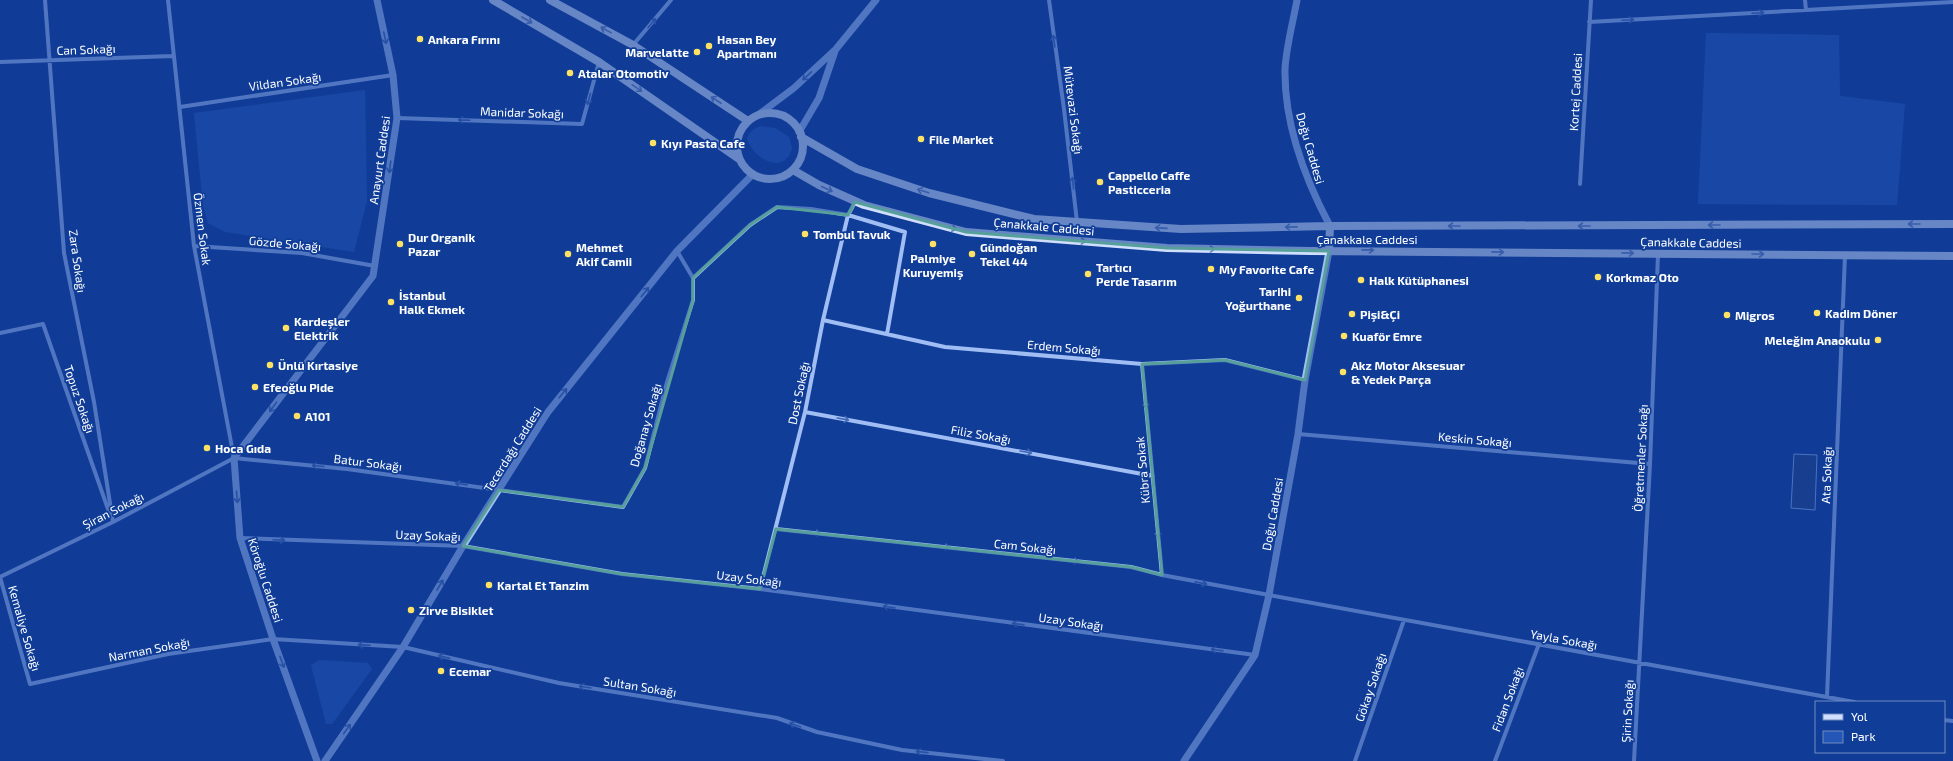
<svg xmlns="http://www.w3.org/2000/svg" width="1953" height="761" viewBox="0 0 1953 761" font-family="'Exo 2',sans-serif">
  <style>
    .green { fill: #2356b6 }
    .water { fill: #204185; stroke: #91b6f7 }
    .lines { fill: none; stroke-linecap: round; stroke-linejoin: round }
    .minor { stroke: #a0bdf4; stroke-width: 4 }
    .tertiary { stroke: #a0bdf4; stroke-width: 7 }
    .secondary { stroke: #d0dffd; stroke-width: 8 }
    .oneway { stroke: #426ab8 }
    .oneway2 { stroke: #6686c5 }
    .marked { fill: none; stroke: #579f9a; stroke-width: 3; stroke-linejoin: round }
    .poi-dot { fill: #ffe263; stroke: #103d97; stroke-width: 1.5 }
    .labels { text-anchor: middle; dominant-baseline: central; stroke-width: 3.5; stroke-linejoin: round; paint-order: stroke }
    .poi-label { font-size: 12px; font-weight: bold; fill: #fff; stroke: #103d97; text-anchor: start }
    .street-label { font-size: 12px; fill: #fff; stroke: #103d97 }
  </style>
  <rect width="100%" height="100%" fill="#103d97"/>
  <path class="green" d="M 1706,33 L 1839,35 L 1840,96 L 1905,104 L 1897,205 L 1698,204 Z
    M 365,90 L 367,201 L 354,252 L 225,232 L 208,223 L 203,206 L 194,113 Z
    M 761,126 L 775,128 L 789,137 L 792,149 C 783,176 754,159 747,139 C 750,131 753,129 761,126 Z
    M 319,660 L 368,663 L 372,669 L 332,724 L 326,724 L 311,665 Z"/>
  <path class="water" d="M 1794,454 L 1817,455 L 1815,510 L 1791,508 Z"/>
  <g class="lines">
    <path class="minor" d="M 45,0 L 64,253 L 94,402 L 113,522
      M 168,0 L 194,246 L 234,458
      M 1049,0 L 1064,109 L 1077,222
      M 1805,0 L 1806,10
      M 1589,22 L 1953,2
      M 633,45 L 671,0
      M 0,62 L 173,56
      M 180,107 L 393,75
      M 397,118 L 582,124 L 599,62
      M 1580,184 L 1591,0
      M 194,246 L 302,253 L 375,266
      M 693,278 L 750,225 L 777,207 L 811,209 L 848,215 L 905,232 L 887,334
      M 823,320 L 945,347 L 1142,364 L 1225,360 L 1305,380
      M 0,333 L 43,324 L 109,512
      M 1142,364 L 1162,575
      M 805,412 L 1153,476
      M 1298,434 L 1650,464
      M 234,458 L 347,469 L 623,507 L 645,468 L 667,382 L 693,300 L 693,278 L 677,251
      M 776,529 L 1131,567 L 1162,575 L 1269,595 L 1854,702
      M 240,538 L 463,546 L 622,574 L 760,589 L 1255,655
      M 0,577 L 30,684 L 168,654 L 273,639 L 403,647 L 559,683 L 777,718 L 817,732 L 902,750 L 1003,761
      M 0,577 L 113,522 L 234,458
      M 760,589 L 805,412 L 823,320 L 848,215 L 855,202
      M 1827,697 L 1845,255
      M 1944,720 L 1953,721
      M 1355,761 L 1404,620
      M 1495,761 L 1539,644
      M 1634,761 L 1650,464 L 1658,254"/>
    <path class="tertiary" d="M 1297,0 C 1293,22 1286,48 1285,69 C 1284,124 1305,179 1330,226
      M 758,115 L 794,88 L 836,49 L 876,0
      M 799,132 L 819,98 L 835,51
      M 317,761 L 273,639 L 240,538 L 234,458 L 373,276 L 397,118 L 393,75 L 377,0
      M 325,761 L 403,647 L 463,546 L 548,412 L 677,251 L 753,174
      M 1184,761 L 1255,655 L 1269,595 L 1298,434 L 1305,380 L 1329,251"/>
    <path class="secondary" d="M 493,0 L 599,62 L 739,159
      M 550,0 L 633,45 L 748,121
      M737 146a33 33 0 1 1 66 0a33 33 0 1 1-66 0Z
      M 801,137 L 857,169 L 929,193 L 1034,219 L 1181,229 L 1330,226 L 1953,224
      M 793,170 L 819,185 L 864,205 L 966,232 L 1167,248 L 1311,251 L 1953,256
      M 1329,251 L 1330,226"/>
  </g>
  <defs><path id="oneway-shaft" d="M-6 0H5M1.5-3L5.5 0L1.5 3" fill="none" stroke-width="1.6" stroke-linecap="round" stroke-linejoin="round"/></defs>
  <g class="oneway">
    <use href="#oneway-shaft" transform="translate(1758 13) rotate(-3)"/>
    <use href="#oneway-shaft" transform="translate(1628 20) rotate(-3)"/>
    <use href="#oneway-shaft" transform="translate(652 23) rotate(-50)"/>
    <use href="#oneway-shaft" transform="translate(385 38) rotate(78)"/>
    <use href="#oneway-shaft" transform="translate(1054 41) rotate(-98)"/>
    <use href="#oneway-shaft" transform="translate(807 76) rotate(137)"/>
    <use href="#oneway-shaft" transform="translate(589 99) rotate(105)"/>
    <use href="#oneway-shaft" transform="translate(464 120) rotate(-178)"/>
    <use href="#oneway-shaft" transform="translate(390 167) rotate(98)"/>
    <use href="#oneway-shaft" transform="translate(1073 183) rotate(-96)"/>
    <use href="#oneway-shaft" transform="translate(645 292) rotate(-51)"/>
    <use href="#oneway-shaft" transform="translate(563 393) rotate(-51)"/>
    <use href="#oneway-shaft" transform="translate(1146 403) rotate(84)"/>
    <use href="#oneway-shaft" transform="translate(273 407) rotate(127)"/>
    <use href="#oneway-shaft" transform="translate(843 419) rotate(10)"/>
    <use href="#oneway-shaft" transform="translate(1026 452) rotate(10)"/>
    <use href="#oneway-shaft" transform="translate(318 466) rotate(-175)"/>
    <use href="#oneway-shaft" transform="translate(461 484) rotate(-172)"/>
    <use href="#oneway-shaft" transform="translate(237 497) rotate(85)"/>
    <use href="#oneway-shaft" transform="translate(1158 532) rotate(85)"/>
    <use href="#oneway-shaft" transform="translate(815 533) rotate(6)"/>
    <use href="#oneway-shaft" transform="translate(279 540) rotate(2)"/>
    <use href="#oneway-shaft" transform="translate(944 547) rotate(6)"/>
    <use href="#oneway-shaft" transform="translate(1073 561) rotate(6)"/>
    <use href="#oneway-shaft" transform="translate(1201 583) rotate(11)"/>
    <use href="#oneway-shaft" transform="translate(440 585) rotate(-59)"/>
    <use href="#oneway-shaft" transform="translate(889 607) rotate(-172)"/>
    <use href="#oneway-shaft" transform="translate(1018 624) rotate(-172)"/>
    <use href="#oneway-shaft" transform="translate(364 645) rotate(-176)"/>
    <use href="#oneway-shaft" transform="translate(1217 650) rotate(-172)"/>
    <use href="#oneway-shaft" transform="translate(444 657) rotate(-167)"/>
    <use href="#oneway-shaft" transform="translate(282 662) rotate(70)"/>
    <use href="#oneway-shaft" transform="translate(585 687) rotate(-171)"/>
    <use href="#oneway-shaft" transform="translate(795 725) rotate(-160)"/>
    <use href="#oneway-shaft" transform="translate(347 729) rotate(-55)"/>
    <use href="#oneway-shaft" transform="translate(922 752) rotate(-174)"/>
  </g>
  <g class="oneway2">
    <use href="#oneway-shaft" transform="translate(527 20) rotate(30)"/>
    <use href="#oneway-shaft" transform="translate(606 30) rotate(-151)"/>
    <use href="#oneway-shaft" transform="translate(637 88) rotate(35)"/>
    <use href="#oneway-shaft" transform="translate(716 100) rotate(-147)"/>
    <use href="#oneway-shaft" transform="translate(827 189) rotate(24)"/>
    <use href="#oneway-shaft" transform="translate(923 191) rotate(-162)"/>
    <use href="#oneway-shaft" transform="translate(1914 224) rotate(180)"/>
    <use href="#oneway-shaft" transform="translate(1714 225) rotate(180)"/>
    <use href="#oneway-shaft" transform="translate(1454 226) rotate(180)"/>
    <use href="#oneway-shaft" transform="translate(1584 226) rotate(180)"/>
    <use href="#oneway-shaft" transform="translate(1291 227) rotate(179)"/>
    <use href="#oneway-shaft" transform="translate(951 228) rotate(14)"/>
    <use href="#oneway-shaft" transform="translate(1161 228) rotate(-176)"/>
    <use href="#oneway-shaft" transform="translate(1080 241) rotate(5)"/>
    <use href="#oneway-shaft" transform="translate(1209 249) rotate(1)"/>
    <use href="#oneway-shaft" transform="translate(1368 250) rotate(1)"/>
    <use href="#oneway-shaft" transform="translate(1498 252) rotate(1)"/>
    <use href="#oneway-shaft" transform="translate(1628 253) rotate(1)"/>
    <use href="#oneway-shaft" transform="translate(1758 254)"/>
  </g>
  <path d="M0 0H1953V761H0ZM 855,202 L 966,232 L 1167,248 L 1329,251 L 1305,380 L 1225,360 L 1142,364 L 1162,575 L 1131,567 L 776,529 L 760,589 L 622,574 L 463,546 L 499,490 L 623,507 L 645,468 L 693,300 L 693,278 L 750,225 L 777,207 L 848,215 Z" fill="#103d97" fill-opacity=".55" fill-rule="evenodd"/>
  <path class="marked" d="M 855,202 L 966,232 L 1167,248 L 1329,251 L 1305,380 L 1225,360 L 1142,364 L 1162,575 L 1131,567 L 776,529 L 760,589 L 622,574 L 463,546 L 499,490 L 623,507 L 645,468 L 693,300 L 693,278 L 750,225 L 777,207 L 848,215 Z"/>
  <g class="poi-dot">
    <circle cx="420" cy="39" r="4"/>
    <circle cx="709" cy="46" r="4"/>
    <circle cx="697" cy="52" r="4"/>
    <circle cx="570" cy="73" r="4"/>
    <circle cx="921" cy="139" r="4"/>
    <circle cx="653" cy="143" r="4"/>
    <circle cx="1100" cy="182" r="4"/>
    <circle cx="805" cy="234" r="4"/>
    <circle cx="400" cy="244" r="4"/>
    <circle cx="933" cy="244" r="4"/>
    <circle cx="568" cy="254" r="4"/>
    <circle cx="972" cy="254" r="4"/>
    <circle cx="1211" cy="269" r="4"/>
    <circle cx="1088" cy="274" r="4"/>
    <circle cx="1598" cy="277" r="4"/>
    <circle cx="1361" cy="280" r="4"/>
    <circle cx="1299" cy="298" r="4"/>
    <circle cx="391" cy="302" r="4"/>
    <circle cx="1817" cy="313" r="4"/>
    <circle cx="1352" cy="314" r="4"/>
    <circle cx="1727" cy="315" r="4"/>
    <circle cx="286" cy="328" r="4"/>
    <circle cx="1344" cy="336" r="4"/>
    <circle cx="1878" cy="340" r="4"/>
    <circle cx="270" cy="365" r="4"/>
    <circle cx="1343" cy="372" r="4"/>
    <circle cx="255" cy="387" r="4"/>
    <circle cx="297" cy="416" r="4"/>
    <circle cx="207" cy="448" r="4"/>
    <circle cx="489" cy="585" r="4"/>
    <circle cx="411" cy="610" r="4"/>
    <circle cx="441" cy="671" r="4"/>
  </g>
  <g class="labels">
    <g class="poi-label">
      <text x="428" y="39">Ankara Fırını</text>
      <text x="717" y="39">Hasan Bey<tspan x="717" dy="14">Apartmanı</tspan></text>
      <text x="689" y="52" text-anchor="end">Marvelatte</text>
      <text x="578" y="73">Atalar Otomotiv</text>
      <text x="929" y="139">File Market</text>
      <text x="661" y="143">Kıyı Pasta Cafe</text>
      <text x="1108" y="175">Cappello Caffe<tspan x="1108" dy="14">Pasticceria</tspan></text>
      <text x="813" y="234">Tombul Tavuk</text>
      <text x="408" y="237">Dur Organik<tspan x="408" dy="14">Pazar</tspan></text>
      <text x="576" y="247">Mehmet<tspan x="576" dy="14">Akif Camii</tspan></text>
      <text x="980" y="247">Gündoğan<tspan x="980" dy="14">Tekel 44</tspan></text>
      <text x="933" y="258" text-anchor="middle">Palmiye<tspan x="933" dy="14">Kuruyemiş</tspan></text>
      <text x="1096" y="267">Tartıcı<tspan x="1096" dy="14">Perde Tasarım</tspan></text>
      <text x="1219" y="269">My Favorite Cafe</text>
      <text x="1606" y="277">Korkmaz Oto</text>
      <text x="1369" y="280">Halk Kütüphanesi</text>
      <text x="1291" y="291" text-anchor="end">Tarihi<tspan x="1291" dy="14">Yoğurthane</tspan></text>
      <text x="399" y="295">İstanbul<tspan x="399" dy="14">Halk Ekmek</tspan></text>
      <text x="1825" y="313">Kadim Döner</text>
      <text x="1360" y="314">Pişi&amp;Çi</text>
      <text x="1735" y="315">Migros</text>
      <text x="294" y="321">Kardeşler<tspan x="294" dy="14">Elektrik</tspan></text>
      <text x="1352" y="336">Kuaför Emre</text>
      <text x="1870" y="340" text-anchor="end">Meleğim Anaokulu</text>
      <text x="278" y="365">Ünlü Kırtasiye</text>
      <text x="1351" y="365">Akz Motor Aksesuar<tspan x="1351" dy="14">&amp; Yedek Parça</tspan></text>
      <text x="263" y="387">Efeoğlu Pide</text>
      <text x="305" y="416">A101</text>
      <text x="215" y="448">Hoca Gıda</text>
      <text x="497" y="585">Kartal Et Tanzim</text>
      <text x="419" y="610">Zirve Bisiklet</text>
      <text x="449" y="671">Ecemar</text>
    </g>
    <g class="street-label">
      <text transform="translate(86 49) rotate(-2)">Can Sokağı</text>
      <text transform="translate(285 81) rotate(-8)">Vildan Sokağı</text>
      <text transform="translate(1575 92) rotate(-87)">Kortej Caddesi</text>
      <text transform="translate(1074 110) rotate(83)">Mütevazi Sokağı</text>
      <text transform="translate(522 112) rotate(2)">Manidar Sokağı</text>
      <text transform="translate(1311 148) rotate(74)">Doğu Caddesi</text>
      <text transform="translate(379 160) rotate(-82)">Anayurt Caddesi</text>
      <text transform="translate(1044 226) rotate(5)">Çanakkale Caddesi</text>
      <text transform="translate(203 229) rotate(83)">Özmen Sokak</text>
      <text x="1367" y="239">Çanakkale Caddesi</text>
      <text transform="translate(1691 242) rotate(1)">Çanakkale Caddesi</text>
      <text transform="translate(285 243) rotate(5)">Gözde Sokağı</text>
      <text transform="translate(78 261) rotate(82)">Zara Sokağı</text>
      <text transform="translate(1064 347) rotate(5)">Erdem Sokağı</text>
      <text transform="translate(798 393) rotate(-78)">Dost Sokağı</text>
      <text transform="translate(80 399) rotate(71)">Topuz Sokağı</text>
      <text transform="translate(645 425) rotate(-74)">Doğanay Sokağı</text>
      <text transform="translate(981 434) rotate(10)">Filiz Sokağı</text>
      <text transform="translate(1475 439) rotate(5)">Keskin Sokağı</text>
      <text transform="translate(512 449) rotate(-58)">Tecerdağı Caddesi</text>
      <text transform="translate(1640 458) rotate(-87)">Öğretmenler Sokağı</text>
      <text transform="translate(368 462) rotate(7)">Batur Sokağı</text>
      <text transform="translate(1142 470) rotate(-95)">Kübra Sokak</text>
      <text transform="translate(1826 475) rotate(-88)">Ata Sokağı</text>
      <text transform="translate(113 510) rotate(-27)">Şiran Sokağı</text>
      <text transform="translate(1272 514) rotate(-80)">Doğu Caddesi</text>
      <text transform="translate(428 535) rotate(2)">Uzay Sokağı</text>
      <text transform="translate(1025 546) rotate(6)">Cam Sokağı</text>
      <text transform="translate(749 578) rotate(7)">Uzay Sokağı</text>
      <text transform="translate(266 580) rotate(72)">Köroğlu Caddesi</text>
      <text transform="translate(1071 621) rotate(8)">Uzay Sokağı</text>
      <text transform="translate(25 628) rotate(74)">Kemaliye Sokağı</text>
      <text transform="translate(1564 639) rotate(10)">Yayla Sokağı</text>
      <text transform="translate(149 649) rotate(-11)">Narman Sokağı</text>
      <text transform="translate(640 686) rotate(9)">Sultan Sokağı</text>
      <text transform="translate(1370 687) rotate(-71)">Gökay Sokağı</text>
      <text transform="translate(1507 699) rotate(-69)">Fidan Sokağı</text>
      <text transform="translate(1627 711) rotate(-87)">Şirin Sokağı</text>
    </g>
  </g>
  <rect x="1815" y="701" width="130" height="52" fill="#103d97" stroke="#708bc1"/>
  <rect x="1823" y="714" width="20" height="6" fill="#d0dffd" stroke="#708bc1"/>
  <text x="1851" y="721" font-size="12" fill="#ffffff">Yol</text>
  <rect x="1823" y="731" width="20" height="12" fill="#2356b6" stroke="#708bc1"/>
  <text x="1851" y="741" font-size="12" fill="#ffffff">Park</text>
</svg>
